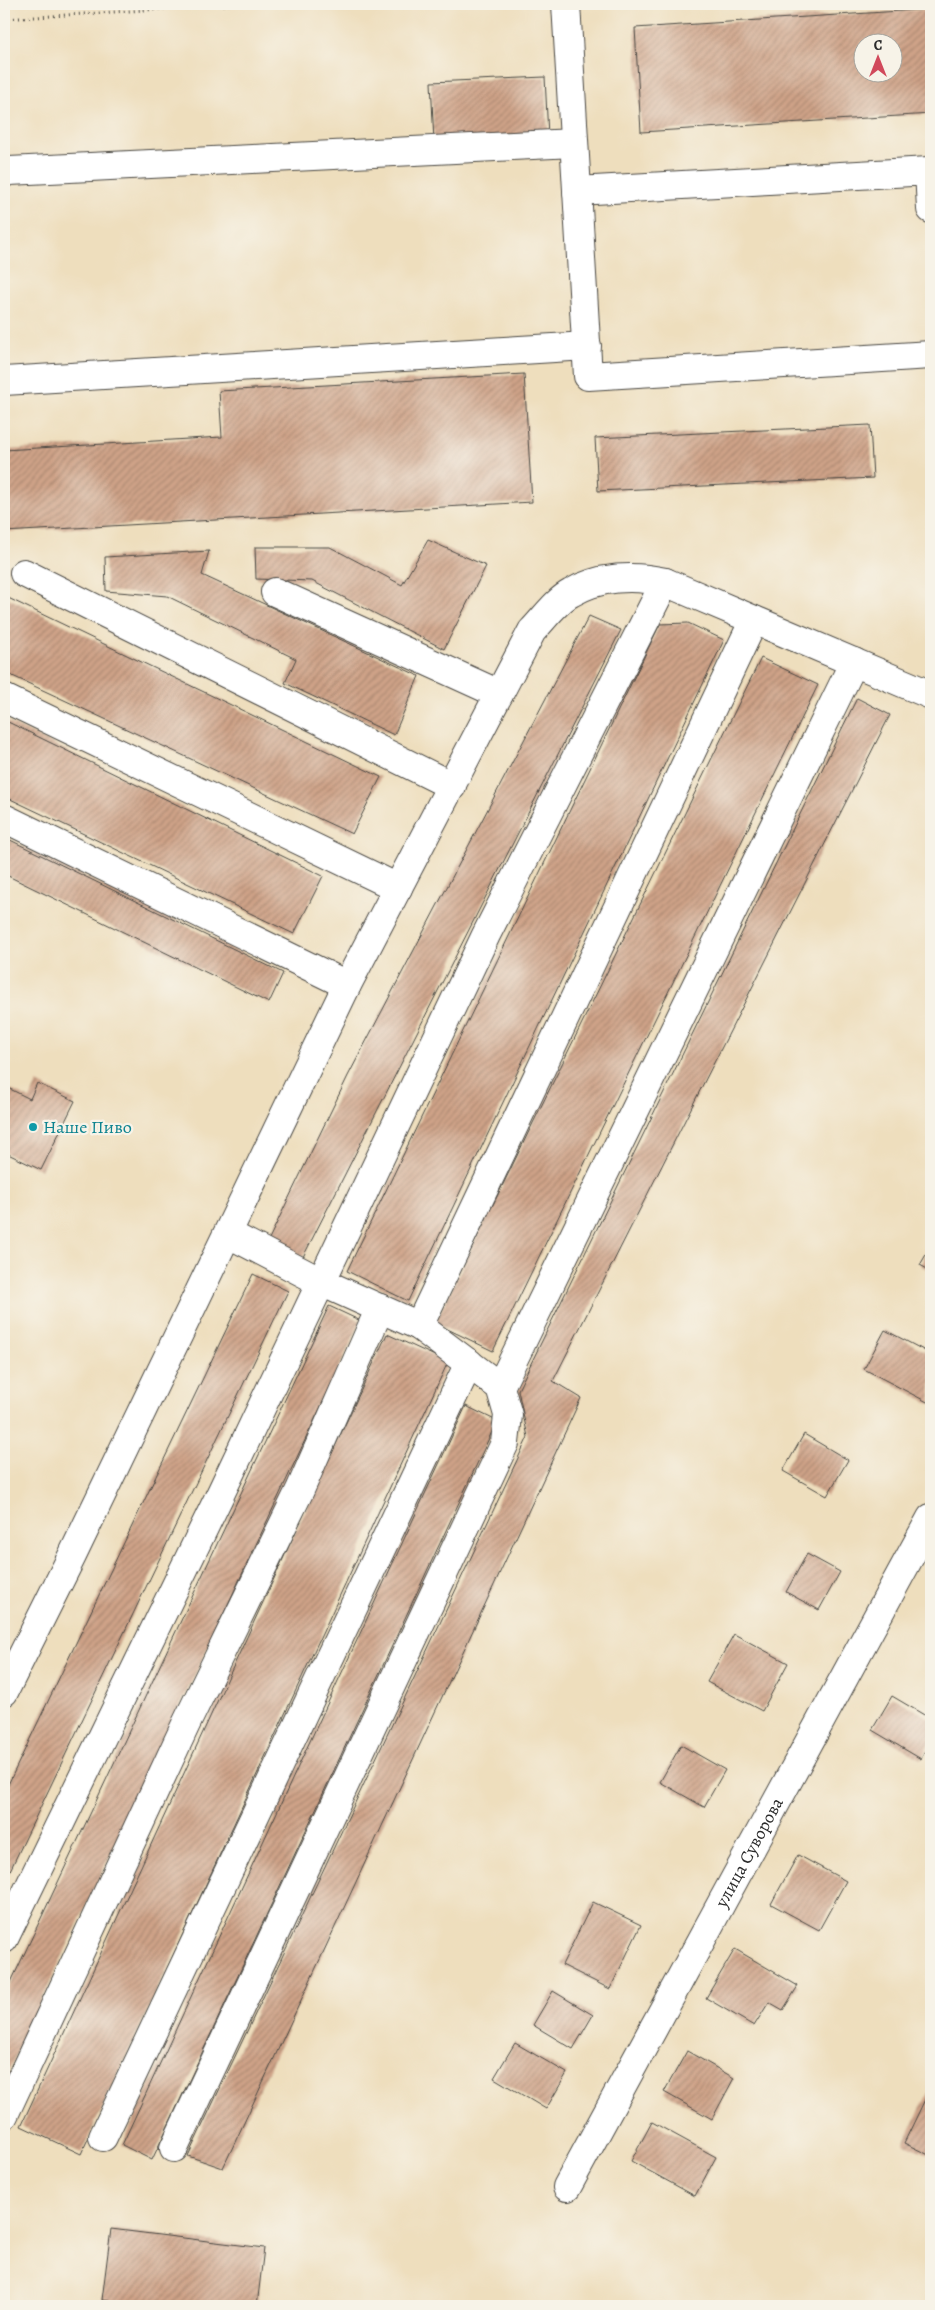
<svg xmlns="http://www.w3.org/2000/svg" width="935" height="2310" viewBox="0 0 935 2310" font-family="Alegreya,serif">
  <style>
    .building { fill: url(#building-hatch); fill-rule: evenodd }
    .lines { fill: none; stroke-linecap: round; stroke-linejoin: round }
    .minor-casing { stroke: #484641; stroke-width: 30 }
    .path { stroke: #484641; stroke-width: 3; stroke-dasharray: 1 4; stroke-linecap: butt }
    .minor { stroke: #fff; stroke-width: 28 }
    .culture-dot { fill: #0f9aa8; stroke: #f7f3e8; stroke-width: 2 }
    .labels { text-anchor: middle; dominant-baseline: central; stroke-width: 4.5; stroke-linejoin: round; paint-order: stroke }
    .culture-label { font-size: 18px; fill: #0d838f; stroke: #f7f3e8; text-anchor: start }
    .street-label { font-size: 18px; fill: #2b2b2b; stroke: #f7f3e8 }
  </style>
  <defs>
    <pattern id="building-hatch" width="6" height="6" patternUnits="userSpaceOnUse" patternTransform="scale(1.25)"><rect width="6" height="6" fill="#cfa388"/><path d="M-1 1l2-2M0 6l6-6M5 7l2-2" fill="none" stroke="#a8856f"/></pattern>
  </defs>
  <rect width="100%" height="100%" fill="#f7f3e8"/>
  <filter id="ink" filterUnits="userSpaceOnUse"><feTurbulence type="fractalNoise" baseFrequency=".02" numOctaves="2"/><feDisplacementMap in="SourceGraphic" scale="10" xChannelSelector="R" yChannelSelector="G"/><feConvolveMatrix kernelMatrix="1 2 1 2 8 2 1 2 1" color-interpolation-filters="sRGB"/></filter>
  <filter id="wash" filterUnits="userSpaceOnUse"><feTurbulence type="fractalNoise" baseFrequency=".0096" numOctaves="4" result="noise"/><feDisplacementMap in="SourceGraphic" scale="20" xChannelSelector="R" yChannelSelector="G"/><feGaussianBlur stdDeviation="1.12" result="paint"/><feColorMatrix in="noise" values="0 0 0 0 0 0 0 0 0 0 0 0 0 0 0 0 0 1.4 0 .05"/><feComposite in="paint" operator="in"/></filter>
  <g filter="url(#wash)">
    <rect width="100%" height="100%" fill="#eedebd"/>
    <g id="blocks">
      <path class="building" d="M 931,9 L 931,114 L 641,132 L 635,28 ZM 862,42 L 892,42 L 892,72 L 862,72 Z
        M 545,77 L 548,136 L 434,141 L 431,82 Z
        M 524,374 L 532,502 L 4,532 L 4,450 L 222,437 L 219,391 Z
        M 870,425 L 873,478 L 598,491 L 595,438 Z
        M 428,540 L 486,566 L 444,649 L 312,581 L 256,579 L 255,547 L 330,547 L 402,585 Z
        M 209,551 L 202,575 L 419,676 L 394,735 L 285,683 L 296,659 L 167,596 L 106,591 L 105,557 Z
        M 4,596 L 381,777 L 352,834 L 4,672 Z
        M 589,616 L 621,630 L 303,1257 L 268,1241 L 348,1076 Z
        M 688,623 L 724,640 L 408,1301 L 347,1271 L 660,624 Z
        M 761,658 L 818,685 L 493,1351 L 435,1323 Z
        M 857,698 L 890,715 L 553,1381 L 581,1398 L 223,2168 L 188,2156 L 528,1437 L 518,1390 Z
        M 4,720 L 323,876 L 294,934 L 4,796 Z
        M 4,837 L 283,973 L 269,1003 L 4,874 Z
        M 37,1083 L 75,1101 L 41,1170 L 4,1152 L 4,1086 L 30,1099 Z
        M 931,1246 L 931,1271 L 920,1265 Z
        M 253,1274 L 288,1291 L 4,1883 L 4,1793 Z
        M 329,1306 L 361,1321 L 4,2081 L 4,1997 Z
        M 885,1330 L 931,1354 L 931,1404 L 864,1369 Z
        M 387,1334 L 448,1362 L 81,2154 L 21,2126 Z
        M 466,1406 L 497,1421 L 152,2160 L 122,2145 Z
        M 804,1434 L 848,1460 L 827,1496 L 783,1471 Z
        M 807,1554 L 840,1572 L 819,1610 L 786,1592 Z
        M 734,1634 L 788,1663 L 762,1711 L 707,1682 Z
        M 892,1696 L 931,1719 L 931,1740 L 921,1759 L 872,1730 Z
        M 681,1745 L 725,1770 L 704,1807 L 660,1782 Z
        M 798,1855 L 846,1881 L 819,1930 L 771,1904 Z
        M 593,1902 L 641,1925 L 610,1989 L 562,1965 Z
        M 735,1949 L 798,1986 L 783,2010 L 769,2002 L 754,2026 L 706,1998 Z
        M 553,1991 L 593,2015 L 573,2049 L 533,2025 Z
        M 515,2043 L 567,2073 L 546,2109 L 494,2078 Z
        M 687,2051 L 734,2078 L 712,2119 L 664,2092 Z
        M 931,2087 L 931,2156 L 904,2143 Z
        M 652,2122 L 716,2157 L 695,2196 L 631,2161 Z
        M 111,2229 L 264,2248 L 257,2306 L 152,2306 L 102,2300 Z"/>
    </g>
  </g>
  <g filter="url(#ink)">
    <use href="#blocks" fill-opacity="0" stroke="#484641" stroke-width="1"/>
    <g class="lines">
      <g class="minor-casing">
        <g id="minor">
          <path d="M 566,4 L 588,376 L 931,355"/>
          <path d="M 4,173 L 9,171 L 574,143"/>
          <path d="M 577,191 L 929,171 L 931,209"/>
          <path d="M 4,381 L 587,346"/>
          <path d="M 24,573 L 452,786"/>
          <path d="M 275,592 L 499,694"/>
          <path d="M 4,698 L 398,888"/>
          <path d="M 4,818 L 347,985"/>
          <path d="M 229,1234 L 321,1282 L 419,1326 L 754,620"/>
          <path d="M 500,1387 L 854,662"/>
          <path d="M 4,1692 L 72,1556 L 347,985 L 532,631 C 544,619 556,601 571,593 C 599,576 634,575 665,582 L 931,695"/>
          <path d="M 4,1939 L 218,1499 L 486,935 L 665,582"/>
          <path d="M 4,2115 L 186,1724 L 300,1490 L 380,1308"/>
          <path d="M 103,2137 L 469,1363"/>
          <path d="M 174,2148 L 505,1443 L 508,1415 L 500,1387 L 419,1326"/>
          <path id="s1" d="M 567,2187 L 931,1518"/>
        </g>
      </g>
      <path class="path" d="M 4,19 L 239,4"/>
      <use href="#minor" class="minor"/>
    </g>
  </g>
  <circle class="culture-dot" cx="33" cy="1127" r="5"/>
  <g class="labels">
    <g class="culture-label">
      <text x="43" y="1127">Наше Пиво</text>
    </g>
    <g class="street-label">
      <text stroke="none"><textPath href="#s1" startOffset="381">улица Суворова</textPath></text>
    </g>
  </g>
  <rect width="935" height="2310" fill="none" stroke="#f7f3e8" stroke-width="20"/>
  <g transform="translate(878 58)"><circle r="24" fill="#f7f3e8" stroke="#a5a39c"/>
  <path d="M0-4L9 19L0 12L-9 19Z" fill="#d1495b"/>
  <text y="-8" font-size="14" font-weight="bold" text-anchor="middle" fill="#2b2b2b">С</text>
  </g>
</svg>
